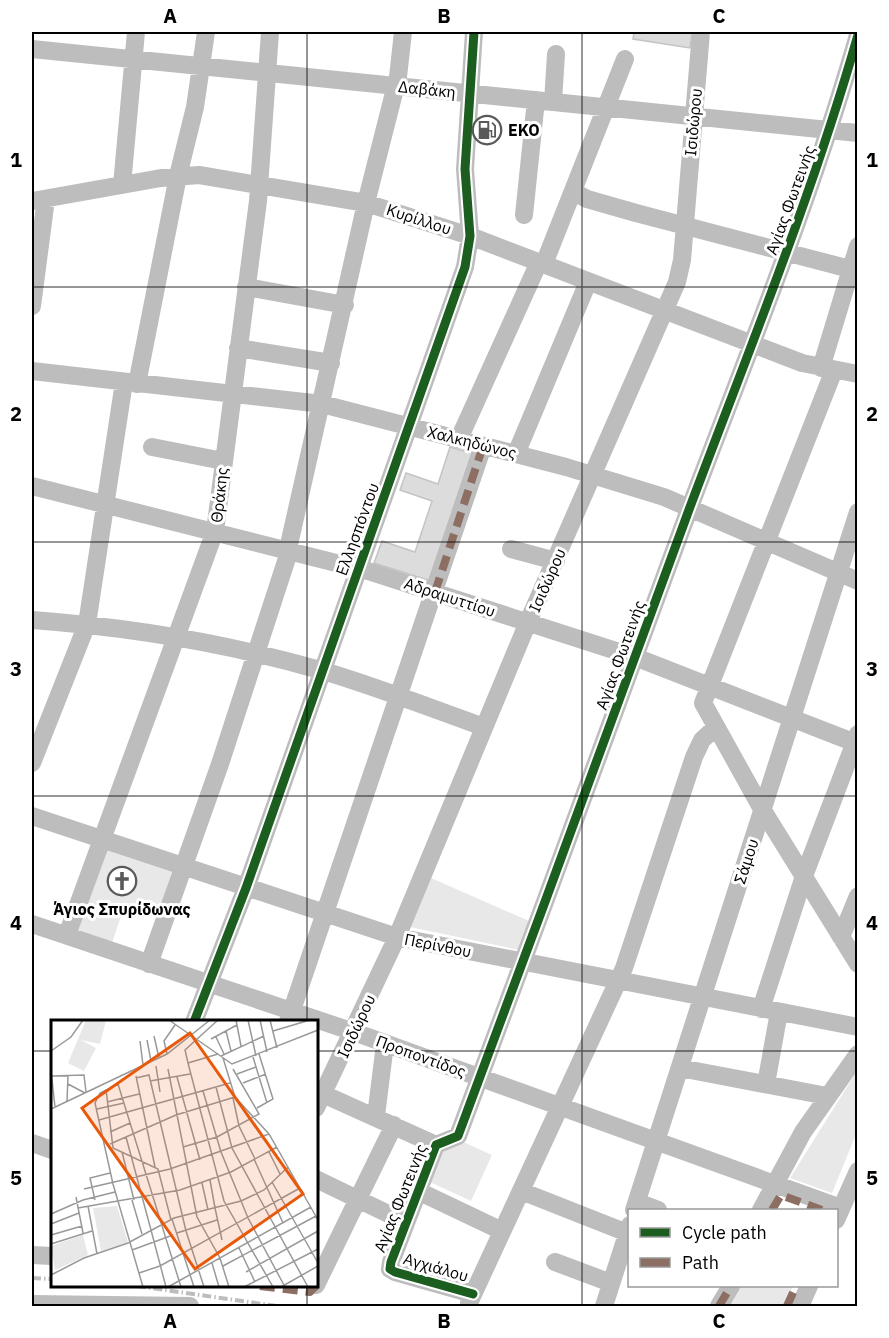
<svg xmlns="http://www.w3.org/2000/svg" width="889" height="1338" viewBox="0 0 889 1338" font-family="'IBM Plex Sans',sans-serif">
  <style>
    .green { fill: #e8e8e8 }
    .building { fill: #dcdcdc; stroke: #c4c4c4; stroke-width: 1.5 }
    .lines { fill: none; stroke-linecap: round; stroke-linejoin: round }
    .minor { stroke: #bdbdbd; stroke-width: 18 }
    .rail { stroke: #bdbdbd; stroke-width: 4; stroke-dasharray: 9 3 1.5 3; stroke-linecap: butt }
    .quiet { stroke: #8d6e63; stroke-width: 8; stroke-dasharray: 15 8; stroke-linecap: butt }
    .cycleway-casing { stroke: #fff; stroke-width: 13 }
    .cycleway { stroke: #1b5e20; stroke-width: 9 }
    .grid { fill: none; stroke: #000; stroke-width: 1.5; stroke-opacity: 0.55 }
    .labels { text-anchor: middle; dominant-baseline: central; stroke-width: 6; stroke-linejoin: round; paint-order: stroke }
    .street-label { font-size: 16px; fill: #000; stroke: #fff }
    .poi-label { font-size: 16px; font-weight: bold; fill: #000; stroke: #fff; text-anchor: start }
    .inset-road { fill: none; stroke: #999; stroke-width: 1.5 }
    .view { fill: #e8590c; fill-opacity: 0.15; stroke: #e8590c; stroke-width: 3 }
    .inset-edge { fill: none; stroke: #000; stroke-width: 3 }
    .neatline { fill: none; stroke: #000; stroke-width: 2 }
    .grid-label { font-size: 20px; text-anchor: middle; font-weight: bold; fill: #000 }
  </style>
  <rect width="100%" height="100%" fill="#fff"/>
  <path class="green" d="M 106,850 L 172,872 L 156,918 L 124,907 L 112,943 L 78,931 Z
    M 431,878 L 529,921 L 519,950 L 410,927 Z
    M 857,1071 L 857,1132 L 832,1193 L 790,1178 Z
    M 461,1141 L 492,1155 L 471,1201 L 430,1182 L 443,1150 Z
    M 733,1286 L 793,1286 L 784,1306 L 721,1306 Z"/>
  <path class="building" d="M 634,32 L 692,32 L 690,48 L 633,39 Z
    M 450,447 L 474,454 L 431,581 L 374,563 L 382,541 L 415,552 L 432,501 L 400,490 L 406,473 L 438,484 Z"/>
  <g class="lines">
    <path class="minor" d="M 32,49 L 858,133
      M 553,102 L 556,54
      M 122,185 L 136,32
      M 574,192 L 587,199 L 636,213 L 850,269
      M 32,201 L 161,178 L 199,175 L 366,203 L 470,236 L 802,363 L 858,374
      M 524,215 L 536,100
      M 544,264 L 625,59
      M 246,287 L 345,305
      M 32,306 L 46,199
      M 238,348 L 331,363
      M 821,368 L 858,246
      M 834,370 L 703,703 L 762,809 L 858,964
      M 32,371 L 322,404 L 566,467 L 664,497 L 858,581
      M 137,384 L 178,176 L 195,107 L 206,32
      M 459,439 L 539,262
      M 152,447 L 223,461
      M 516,454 L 588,282
      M 32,486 L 368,571 L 635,657 L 858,744
      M 288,549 L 366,203 L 398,77 L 403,32
      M 511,549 L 556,561
      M 32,620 C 128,627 226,643 320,670 C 375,686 430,708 484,727
      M 32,763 L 87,624 L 124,382
      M 32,816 L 397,937 L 858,1027
      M 32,924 L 354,1032 L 841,1208
      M 67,935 L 215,531 L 258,201 L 270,32
      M 841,937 L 858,896
      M 149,964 L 220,764 L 290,549
      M 761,1009 L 804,876 L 858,734
      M 194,1022 L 246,888 L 465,267 L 470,236 L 465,169 L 474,32
      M 288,1022 L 483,446
      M 680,1068 L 827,1096
      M 766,1084 L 779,1012
      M 323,1094 L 436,1145
      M 316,1108 L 397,937 L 528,622 L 677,282 L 682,260 L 701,32
      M 376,1116 L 385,1044
      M 32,1143 L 52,1150
      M 316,1179 L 405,1222
      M 418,1191 L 502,1231
      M 521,1191 L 630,1234
      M 637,1202 L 658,1210
      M 634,1210 L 858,512
      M 761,1210 L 803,1132 L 858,1054
      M 836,1220 L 858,1171
      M 32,1255 L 52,1256
      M 555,1262 L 611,1283
      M 316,1285 L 394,1125
      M 473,1294 L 395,1272 L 390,1269 L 391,1262 L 436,1145 L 458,1136 C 537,927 612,716 690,507 C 749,350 812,196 858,35
      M 469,1303 L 624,968 L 694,757 L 702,740 L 715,728
      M 32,1304 L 190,1306
      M 604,1306 L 630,1225
      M 719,1306 L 731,1286
      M 800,1306 L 809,1286"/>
    <path class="rail" d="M 32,1278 L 52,1279
      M 137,1286 L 277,1306"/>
    <path class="quiet" d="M 435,592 L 483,446
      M 772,1210 L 781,1195 L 822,1210
      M 260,1286 L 310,1292 L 316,1286
      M 719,1306 L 731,1286
      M 787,1306 L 796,1286"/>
    <g class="cycleway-casing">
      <path id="cycleway" d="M 194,1022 L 246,888 L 465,267 L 470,236 L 465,169 L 474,32
        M 473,1294 L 395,1272 L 390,1269 L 391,1262 L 436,1145 L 458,1136 C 537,927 612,716 690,507 C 749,350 812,196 858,35"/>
    </g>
    <use href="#cycleway" class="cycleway"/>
  </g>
  <path class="grid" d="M 307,32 L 307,1022M 582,32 L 582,1306M 32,287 L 858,287M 32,542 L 858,542M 32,796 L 858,796M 32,1051 L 52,1051M 316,1051 L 858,1051M 307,1286 L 307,1306"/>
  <defs>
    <g id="fuel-ring" transform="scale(1.5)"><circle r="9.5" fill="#fff" stroke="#595959" stroke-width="1.5"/><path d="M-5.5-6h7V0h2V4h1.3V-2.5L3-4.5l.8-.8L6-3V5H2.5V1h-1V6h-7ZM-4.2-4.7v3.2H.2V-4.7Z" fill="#595959"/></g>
    <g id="church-ring" transform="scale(1.5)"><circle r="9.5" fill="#fff" stroke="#595959" stroke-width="1.5"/><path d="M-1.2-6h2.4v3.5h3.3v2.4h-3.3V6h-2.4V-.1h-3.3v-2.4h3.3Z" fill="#595959"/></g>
  </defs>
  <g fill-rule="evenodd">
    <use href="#fuel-ring" x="487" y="130"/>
    <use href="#church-ring" x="122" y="881"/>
  </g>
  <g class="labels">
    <g class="street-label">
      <text transform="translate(427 89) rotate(6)">Δαβάκη</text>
      <text transform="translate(693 122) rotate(-85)">Ισιδώρου</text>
      <text transform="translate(790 200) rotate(-70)">Αγίας Φωτεινής</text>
      <text transform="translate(419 219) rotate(18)">Κυρίλλου</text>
      <text transform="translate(472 442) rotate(14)">Χαλκηδώνος</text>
      <text transform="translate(219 495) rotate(-84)">Θράκης</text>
      <text transform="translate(357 529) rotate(-70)">Ελλησπόντου</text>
      <text transform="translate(547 580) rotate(-66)">Ισιδώρου</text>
      <text transform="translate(450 597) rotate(18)">Αδραμυττίου</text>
      <text transform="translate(620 655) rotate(-70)">Αγίας Φωτεινής</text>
      <text transform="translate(746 861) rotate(-72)">Σάμου</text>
      <text transform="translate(438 945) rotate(11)">Περίνθου</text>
      <text transform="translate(356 1026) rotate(-65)">Ισιδώρου</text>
      <text transform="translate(421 1056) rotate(20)">Προποντίδος</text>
      <text transform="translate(400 1198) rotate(-68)">Αγίας Φωτεινής</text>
      <text transform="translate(436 1267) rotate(16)">Αγχιάλου</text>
    </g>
    <g class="poi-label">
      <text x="508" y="130">ΕΚΟ</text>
      <text x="122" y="909" text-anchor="middle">Άγιος Σπυρίδωνας</text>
    </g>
  </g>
  <g transform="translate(51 1020)">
    <rect width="267" height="267" fill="#fff"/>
    <path d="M 35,0 L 55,0 L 49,24 L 30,20 L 45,28 L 33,51 L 17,43 ZM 66,186 L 77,222 L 50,231 L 42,188 ZM 32,215 L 37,235 L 4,250 L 0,226 Z" fill="#e8e8e8"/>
    <path class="inset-road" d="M 118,0 L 181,44 L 267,10M 167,0 L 134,30 L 137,43 L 173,181 L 222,267M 185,0 L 190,26M 197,0 L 205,36M 209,0 L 216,32M 219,0 L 226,28M 175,11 L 180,31M 222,11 L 259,0M 103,16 L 108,38M 165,17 L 173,34M 160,19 L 186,5M 96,20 L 100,41M 89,21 L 92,45M 0,31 L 20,17 L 32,0M 116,34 L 113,21 L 124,5M 170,36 L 213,16M 202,37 L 216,83M 172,38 L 184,77 L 218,114 L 267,200M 137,43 L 167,34M 105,46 L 109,72M 117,49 L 146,197 L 169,238 L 178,267M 0,51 L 4,87M 186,54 L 205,47M 0,56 L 33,55 L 35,72M 85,56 L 104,147M 126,57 L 149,140M 85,58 L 98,55 L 135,211 L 153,267M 99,61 L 139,54M 192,63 L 215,54M 17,64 L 34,73M 165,67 L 181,128 L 257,267M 55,69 L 62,128 L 107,149 L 120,200M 152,71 L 170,132M 182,78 L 188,106 L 204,139M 16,82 L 17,55M 56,82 L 88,74M 206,88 L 222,79 L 208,34M 0,89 L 116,34 L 159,0M 46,89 L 73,83M 48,100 L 179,63M 59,112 L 79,103M 75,117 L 100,210M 59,124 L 125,95 L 184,77M 132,127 L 166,117 L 208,94 L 182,49M 71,132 L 83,180M 170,132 L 197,198 L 234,267M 218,132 L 229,154M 203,139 L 232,203M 159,160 L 164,188M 221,162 L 267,243M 151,163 L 157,190M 33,169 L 119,149 L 218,114M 25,177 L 32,213M 44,180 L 39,158 L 59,153M 81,180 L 91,214M 37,186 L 46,234M 27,188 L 129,170 L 180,152 L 226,127M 164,188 L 171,220M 0,194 L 32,180 L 64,172M 121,199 L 143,267M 0,204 L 28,193M 100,210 L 115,267M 126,213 L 166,200M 0,215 L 31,206M 0,224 L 41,211M 188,228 L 204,262M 81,230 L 122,215M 161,243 L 168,267M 172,246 L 265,196M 195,252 L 267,211M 88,253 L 109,246 L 249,168M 0,255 L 33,238 L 77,223 L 123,198 L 190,181 L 213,170 L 237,147M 92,267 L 62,164 L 44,83 L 49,73 L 67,64 L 130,267M 117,267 L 260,187M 193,267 L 267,229M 230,267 L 267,246"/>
    <path class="view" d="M 139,13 L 252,174 L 144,249 L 31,88 Z"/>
    <rect width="267" height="267" class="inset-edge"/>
  </g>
  <rect width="889" height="1338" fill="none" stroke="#ffffff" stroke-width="66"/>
  <rect x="628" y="1209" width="210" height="78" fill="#ffffff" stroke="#999999" stroke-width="1.5"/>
  <rect x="640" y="1228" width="30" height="9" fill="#1b5e20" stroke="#999999" stroke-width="1.5"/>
  <text x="682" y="1239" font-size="18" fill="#000000">Cycle path</text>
  <rect x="640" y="1258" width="30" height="9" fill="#8d6e63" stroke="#999999" stroke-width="1.5"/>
  <text x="682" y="1269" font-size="18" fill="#000000">Path</text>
  <rect x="33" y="33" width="823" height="1272" class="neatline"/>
  <g class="grid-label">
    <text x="170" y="23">A</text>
    <text x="444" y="23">B</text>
    <text x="719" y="23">C</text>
    <text x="16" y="167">1</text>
    <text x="872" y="167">1</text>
    <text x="16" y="421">2</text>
    <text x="872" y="421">2</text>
    <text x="16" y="676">3</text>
    <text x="872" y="676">3</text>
    <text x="16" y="930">4</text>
    <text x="872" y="930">4</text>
    <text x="16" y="1185">5</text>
    <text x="872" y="1185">5</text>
    <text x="170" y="1328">A</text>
    <text x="444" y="1328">B</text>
    <text x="719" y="1328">C</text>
  </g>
</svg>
